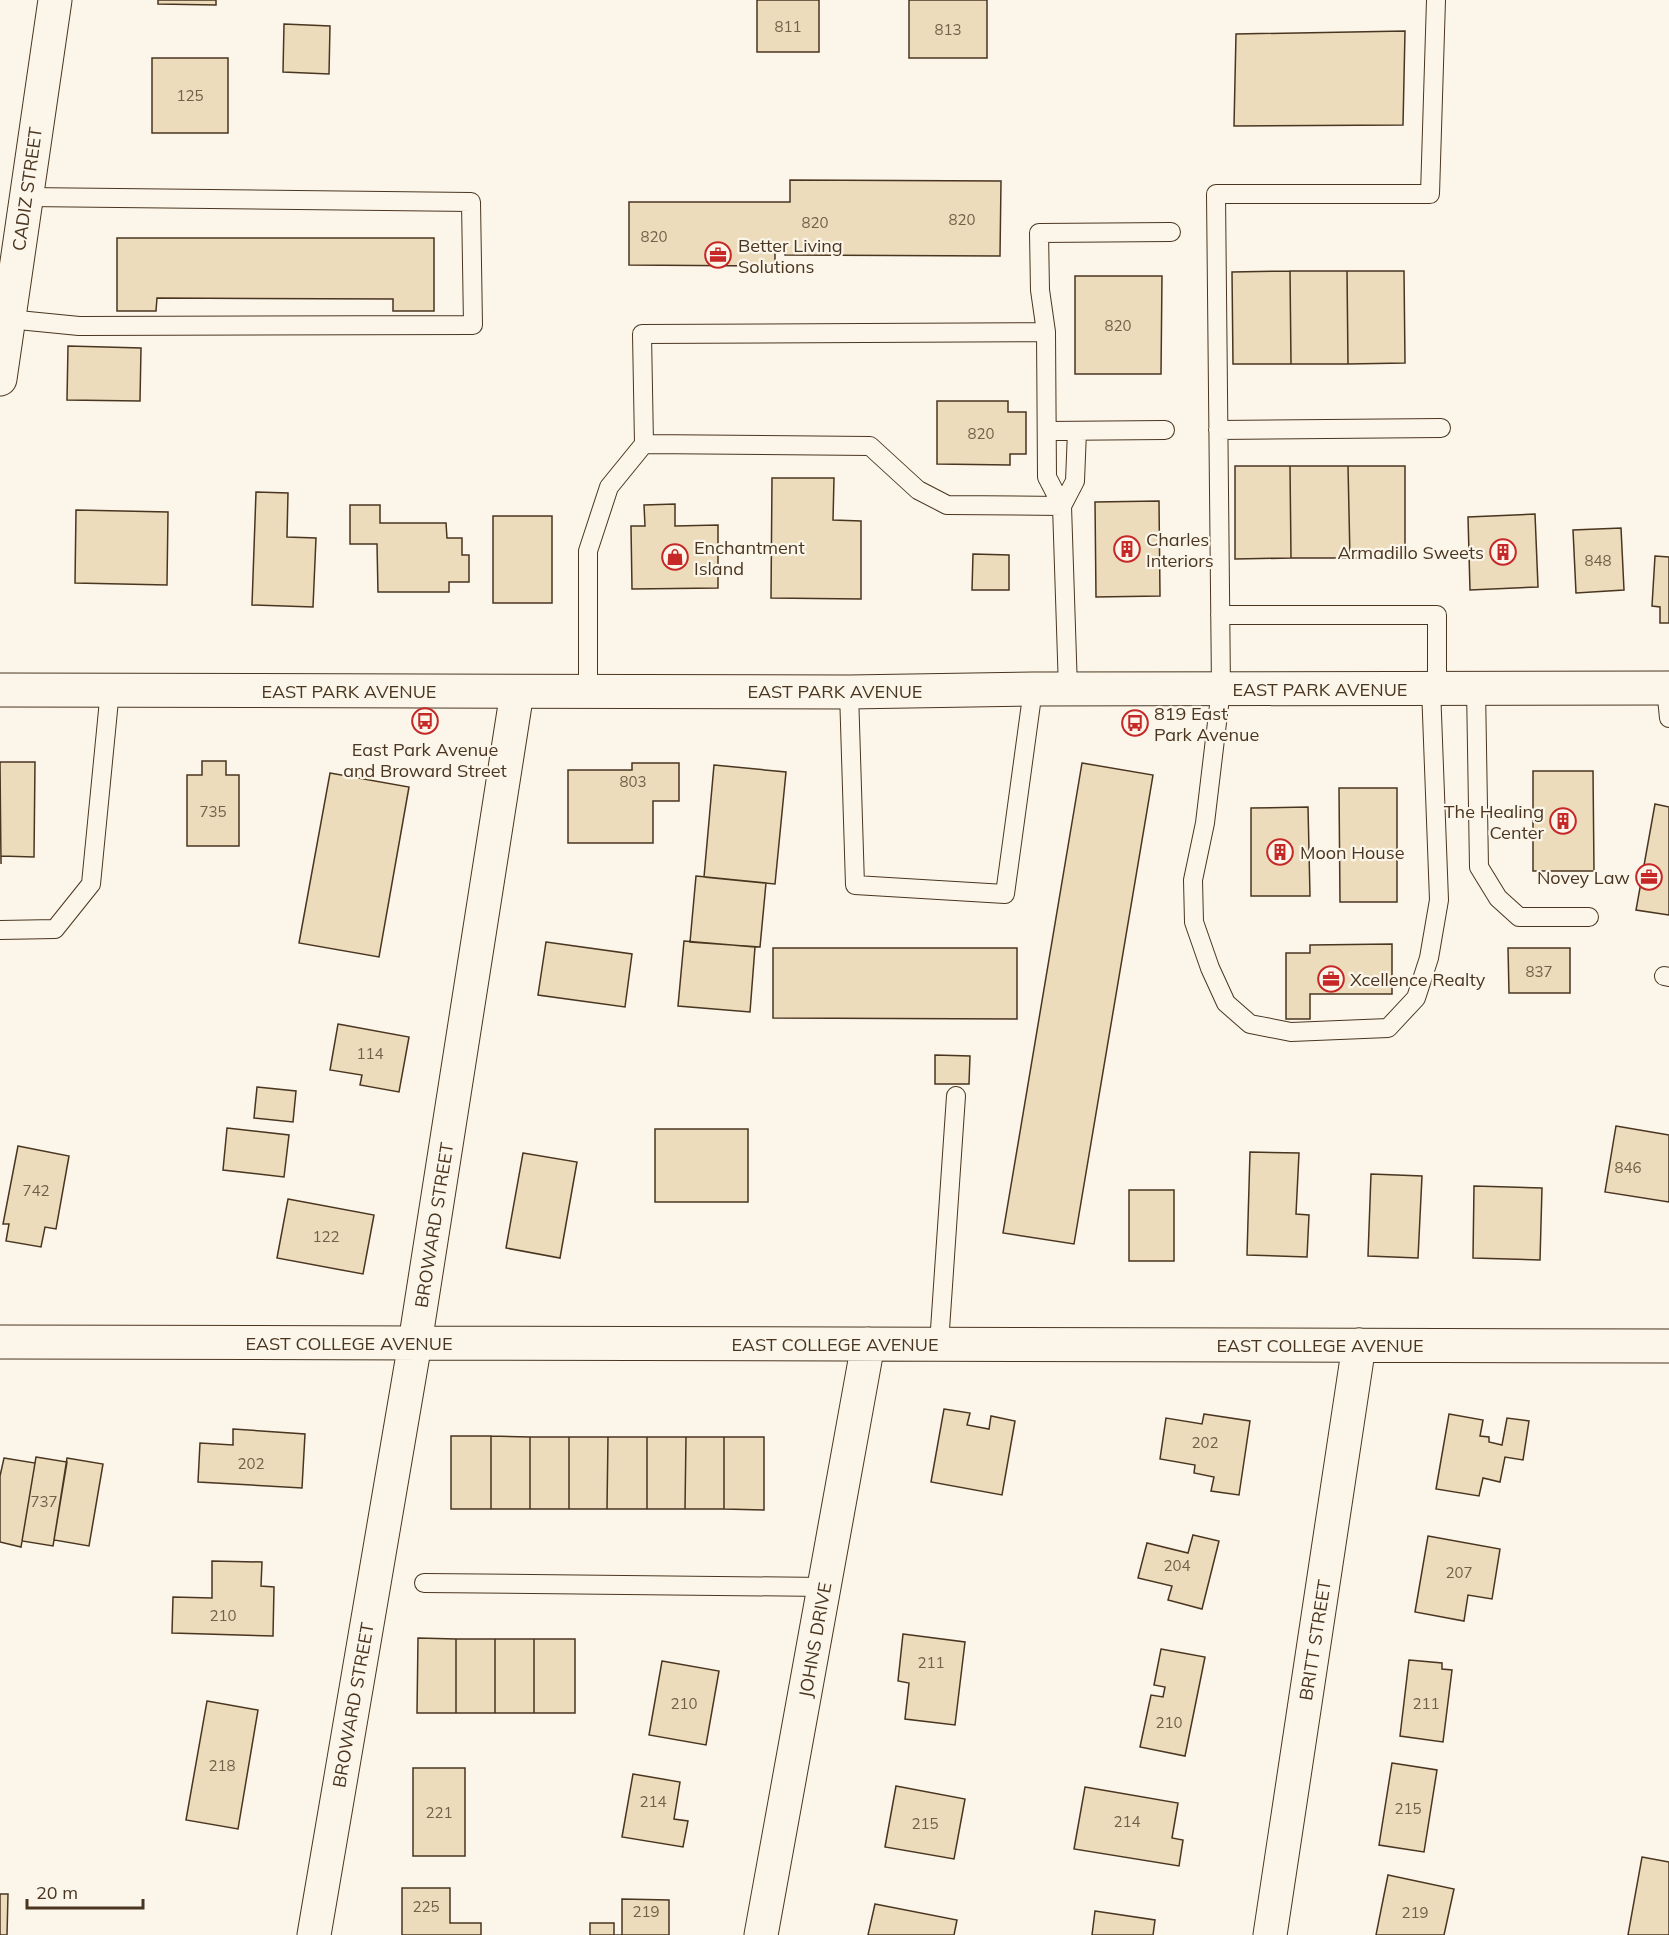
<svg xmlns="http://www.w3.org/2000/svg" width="1669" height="1935" viewBox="0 0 1669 1935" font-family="Mulish,sans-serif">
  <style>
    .building { fill: #ecdcbc; stroke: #4a3520; stroke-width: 1.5 }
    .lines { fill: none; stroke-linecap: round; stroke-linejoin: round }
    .lane-casing { stroke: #4a3520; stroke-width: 20 }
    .street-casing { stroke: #4a3520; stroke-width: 35 }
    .secondary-casing { stroke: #4a3520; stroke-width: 35 }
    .lane { stroke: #fbf6e9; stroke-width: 18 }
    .street { stroke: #fbf6e9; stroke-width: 33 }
    .secondary { stroke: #fbf6e9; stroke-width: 33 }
    .labels { text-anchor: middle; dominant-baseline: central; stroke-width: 4.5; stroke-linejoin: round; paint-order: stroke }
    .number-label { font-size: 15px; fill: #725f47 }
    .street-label { font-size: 18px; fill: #4a3520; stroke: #fbf6e9 }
    .poi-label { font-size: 18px; fill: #4a3520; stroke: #fbf6e9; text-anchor: start }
  </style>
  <rect width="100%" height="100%" fill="#fbf6e9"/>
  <path class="building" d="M 158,0 L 216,0 L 216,5 L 158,4 Z
    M 757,0 L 819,0 L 819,52 L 757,52 Z
    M 909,0 L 987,0 L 987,58 L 909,58 Z
    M 284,24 L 330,26 L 329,74 L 283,72 Z
    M 1405,31 L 1403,125 L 1234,126 L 1236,34 Z
    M 152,58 L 228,58 L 228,133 L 152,133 Z
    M 790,180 L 1001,181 L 1000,256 L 785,255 L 785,248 L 775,248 L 775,266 L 629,265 L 629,202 L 790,202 Z
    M 117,238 L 434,238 L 434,311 L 393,311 L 393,299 L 157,298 L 156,311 L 117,311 Z
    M 1290,271 L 1347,271 L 1348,364 L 1291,364 Z
    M 1290,271 L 1291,364 L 1233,364 L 1232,272 Z
    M 1347,271 L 1404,271 L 1405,363 L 1348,364 Z
    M 1075,276 L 1162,276 L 1161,374 L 1075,374 Z
    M 68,346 L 141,348 L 140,401 L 67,400 Z
    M 937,401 L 1008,401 L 1008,412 L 1026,412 L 1026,454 L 1010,454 L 1010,465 L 937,464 Z
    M 1235,466 L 1290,466 L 1291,558 L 1235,559 Z
    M 1290,466 L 1348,466 L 1350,558 L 1291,558 Z
    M 1348,466 L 1405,466 L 1405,558 L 1350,558 Z
    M 772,478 L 834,478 L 833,520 L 861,521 L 861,599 L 771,598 Z
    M 256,492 L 288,493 L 287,537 L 316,538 L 313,607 L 252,605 Z
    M 1159,501 L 1160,596 L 1096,597 L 1095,502 Z
    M 675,504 L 675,526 L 718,525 L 718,588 L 632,589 L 631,526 L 645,526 L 644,505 Z
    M 350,505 L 380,505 L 380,523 L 446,523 L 447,538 L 462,538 L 462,555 L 469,555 L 469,582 L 449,582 L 449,592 L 378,592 L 377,544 L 350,544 Z
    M 76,510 L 168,512 L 167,585 L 75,583 Z
    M 1535,514 L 1538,587 L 1470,590 L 1468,517 Z
    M 493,516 L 552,516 L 552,603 L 493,603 Z
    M 1621,528 L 1624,590 L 1576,593 L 1573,530 Z
    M 973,554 L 1009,555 L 1009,590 L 972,590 Z
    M 1655,556 L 1669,557 L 1669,623 L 1660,623 L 1660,607 L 1652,606 Z
    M 202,761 L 226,761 L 226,775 L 239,775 L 239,846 L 187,846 L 187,775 L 202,775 Z
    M 0,762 L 35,762 L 34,857 L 1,856 L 1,864 Z
    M 632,763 L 679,763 L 679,801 L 653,801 L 653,843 L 568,843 L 568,770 L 632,770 Z
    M 1082,763 L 1153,775 L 1074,1244 L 1003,1233 Z
    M 714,765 L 786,772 L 775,884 L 704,877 Z
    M 1533,771 L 1593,771 L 1594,871 L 1533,871 Z
    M 330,773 L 409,787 L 379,957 L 299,943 Z
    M 1339,788 L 1397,788 L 1397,902 L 1340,902 Z
    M 1655,804 L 1669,807 L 1669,915 L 1636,910 Z
    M 1308,807 L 1310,896 L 1251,896 L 1251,808 Z
    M 696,876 L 766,883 L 760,947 L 690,942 Z
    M 684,941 L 755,947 L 750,1012 L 678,1006 Z
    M 546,942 L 632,954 L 625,1007 L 538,995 Z
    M 1392,944 L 1392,994 L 1310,994 L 1310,1019 L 1286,1019 L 1286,953 L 1310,953 L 1310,945 Z
    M 773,948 L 1017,948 L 1017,1019 L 773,1018 Z
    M 1508,948 L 1570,948 L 1570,993 L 1509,993 Z
    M 338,1024 L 409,1037 L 399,1092 L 360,1085 L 362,1075 L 330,1070 Z
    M 935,1055 L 970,1056 L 969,1084 L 935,1084 Z
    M 257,1087 L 296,1091 L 293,1122 L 254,1118 Z
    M 1616,1126 L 1669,1135 L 1669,1202 L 1605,1192 Z
    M 227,1128 L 289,1135 L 284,1177 L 223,1170 Z
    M 655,1129 L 748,1129 L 748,1202 L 655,1202 Z
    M 18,1146 L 69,1156 L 56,1229 L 45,1227 L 41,1247 L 6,1241 L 9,1224 L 3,1224 Z
    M 1250,1152 L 1299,1153 L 1296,1214 L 1309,1215 L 1307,1257 L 1247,1255 Z
    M 523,1153 L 577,1162 L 560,1258 L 506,1248 Z
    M 1371,1174 L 1422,1176 L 1418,1258 L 1368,1256 Z
    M 1474,1186 L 1542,1188 L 1540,1260 L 1473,1258 Z
    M 1129,1190 L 1174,1190 L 1174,1261 L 1129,1261 Z
    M 288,1199 L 374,1215 L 363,1274 L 277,1258 Z
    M 944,1409 L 970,1413 L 967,1425 L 989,1429 L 991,1416 L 1015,1421 L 1002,1495 L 931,1482 Z
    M 1204,1414 L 1250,1421 L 1239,1495 L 1211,1491 L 1214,1477 L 1194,1473 L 1195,1465 L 1160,1459 L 1166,1418 L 1202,1424 Z
    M 1449,1414 L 1483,1420 L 1480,1436 L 1489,1437 L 1489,1442 L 1502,1445 L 1507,1418 L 1529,1421 L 1523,1460 L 1505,1457 L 1500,1482 L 1483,1478 L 1479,1496 L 1436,1489 Z
    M 233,1429 L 305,1434 L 302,1488 L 198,1482 L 200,1443 L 233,1445 Z
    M 451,1436 L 491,1436 L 491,1509 L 451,1509 Z
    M 491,1436 L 530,1437 L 530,1509 L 491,1509 Z
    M 530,1437 L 569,1437 L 569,1509 L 530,1509 Z
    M 569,1437 L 608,1437 L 607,1509 L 569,1509 Z
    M 608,1437 L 647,1437 L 647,1509 L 607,1509 Z
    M 647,1437 L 686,1437 L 685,1509 L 647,1509 Z
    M 686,1437 L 724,1437 L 724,1509 L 685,1509 Z
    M 724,1437 L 764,1437 L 764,1510 L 724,1509 Z
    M 36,1457 L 67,1462 L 53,1546 L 22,1541 Z
    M 4,1458 L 35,1463 L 21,1547 L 0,1542 L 0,1476 Z
    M 67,1458 L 103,1464 L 89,1546 L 54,1540 Z
    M 1193,1535 L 1219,1541 L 1202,1609 L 1168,1600 L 1172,1586 L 1138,1578 L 1147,1543 L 1188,1553 Z
    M 1428,1536 L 1500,1549 L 1492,1599 L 1468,1595 L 1464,1621 L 1415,1612 Z
    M 212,1561 L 262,1562 L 261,1586 L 274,1587 L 273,1636 L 172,1633 L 173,1597 L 212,1598 Z
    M 903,1634 L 965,1642 L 955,1725 L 905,1719 L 909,1683 L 898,1681 Z
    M 418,1638 L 456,1639 L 456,1713 L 417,1713 Z
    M 456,1639 L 495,1639 L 495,1713 L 456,1713 Z
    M 495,1639 L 534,1639 L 534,1713 L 495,1713 Z
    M 534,1639 L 575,1639 L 575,1713 L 534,1713 Z
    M 1161,1649 L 1205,1657 L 1185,1756 L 1140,1747 L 1151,1695 L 1163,1697 L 1165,1687 L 1154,1685 Z
    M 1409,1660 L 1442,1663 L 1442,1669 L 1452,1670 L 1443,1742 L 1400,1736 Z
    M 662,1661 L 719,1671 L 706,1745 L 649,1735 Z
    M 207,1701 L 258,1710 L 238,1829 L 186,1820 Z
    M 1392,1763 L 1437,1770 L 1424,1852 L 1379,1845 Z
    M 413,1768 L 465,1768 L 465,1856 L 413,1856 Z
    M 633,1774 L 680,1782 L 674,1819 L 688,1821 L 683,1847 L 622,1837 Z
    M 896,1786 L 965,1799 L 954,1859 L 885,1847 Z
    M 1085,1787 L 1178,1803 L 1172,1838 L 1183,1840 L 1179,1866 L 1074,1849 Z
    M 1642,1857 L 1669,1862 L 1669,1935 L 1628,1935 Z
    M 1388,1875 L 1454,1889 L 1444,1935 L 1376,1935 Z
    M 402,1888 L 450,1888 L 450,1923 L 481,1923 L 481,1935 L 402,1935 Z
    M 0,1894 L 8,1894 L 7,1935 L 0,1935 Z
    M 622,1899 L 669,1900 L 669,1935 L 590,1935 L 590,1923 L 614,1923 L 614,1935 L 622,1935 Z
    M 875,1904 L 957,1920 L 954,1935 L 868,1935 Z
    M 1095,1911 L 1155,1920 L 1153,1935 L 1092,1935 Z"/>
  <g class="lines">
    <g class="lane-casing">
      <path id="lane" d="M 8,319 L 79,326 L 473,325 L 471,202 L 26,197
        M 1218,430 L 1441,428
        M 1047,431 L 1165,430
        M 644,444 L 870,446 L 918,490 L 947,505 L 1062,506
        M 1062,506 L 1075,481 L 1077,431
        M 1220,615 L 1437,615 L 1437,688
        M 1431,688 L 1439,900 L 1429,958 L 1416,998 L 1388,1028 L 1291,1032 L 1250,1024 L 1226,1003 L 1210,968 L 1194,922 L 1193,880 L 1205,823 L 1221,689 L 1216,194 L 1430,194 L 1436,0
        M 1476,688 L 1479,867 L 1498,898 L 1519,917 L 1589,917
        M 1666,688 L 1669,718
        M 1068,689 L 1062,506 L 1047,477 L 1046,332 L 1040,290 L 1039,233 L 1171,232
        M 588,692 L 588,551 L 609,487 L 644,444 L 642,334 L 1046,332
        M 849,692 L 855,885 L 1005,894 L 1033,689
        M 0,930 L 55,929 L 91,884 L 110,690
        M 1664,976 L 1669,977
        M 939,1344 L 956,1096
        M 424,1583 L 825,1587"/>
    </g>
    <g class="street-casing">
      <path id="street" d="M 0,379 L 55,0
        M 0,1342 L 1669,1346
        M 314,1935 L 415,1343 L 517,692
        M 761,1935 L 868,1344
        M 1270,1935 L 1359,1345"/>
    </g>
    <g class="secondary-casing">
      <path id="secondary" d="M 0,690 L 849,692 L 1033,689 L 1669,688"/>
    </g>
    <use href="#lane" class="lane"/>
    <use href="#street" class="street"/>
    <use href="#secondary" class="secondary"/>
  </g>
  <defs>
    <g id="office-ring" transform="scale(1.35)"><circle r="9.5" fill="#fbf6e9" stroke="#c62828" stroke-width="1.5"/><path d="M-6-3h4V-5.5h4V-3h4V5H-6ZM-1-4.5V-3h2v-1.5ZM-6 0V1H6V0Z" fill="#c62828"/></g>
    <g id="building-ring" transform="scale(1.35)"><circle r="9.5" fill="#fbf6e9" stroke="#c62828" stroke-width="1.5"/><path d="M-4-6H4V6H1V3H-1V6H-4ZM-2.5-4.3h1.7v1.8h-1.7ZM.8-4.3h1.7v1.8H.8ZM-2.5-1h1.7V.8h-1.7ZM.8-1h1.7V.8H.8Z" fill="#c62828"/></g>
    <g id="shop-ring" transform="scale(1.35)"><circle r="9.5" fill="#fbf6e9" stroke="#c62828" stroke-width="1.5"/><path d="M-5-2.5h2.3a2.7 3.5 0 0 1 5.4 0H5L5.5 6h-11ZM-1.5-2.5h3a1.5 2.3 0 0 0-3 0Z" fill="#c62828"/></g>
    <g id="bus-ring" transform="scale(1.35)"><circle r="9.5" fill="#fbf6e9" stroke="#c62828" stroke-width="1.5"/><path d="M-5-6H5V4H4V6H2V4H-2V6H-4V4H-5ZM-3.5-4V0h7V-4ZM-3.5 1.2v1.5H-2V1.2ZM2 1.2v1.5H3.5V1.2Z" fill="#c62828"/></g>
  </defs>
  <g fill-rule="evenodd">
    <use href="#office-ring" x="718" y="255"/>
    <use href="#building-ring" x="1127" y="549"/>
    <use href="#building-ring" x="1503" y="552"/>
    <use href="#shop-ring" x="675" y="557"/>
    <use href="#bus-ring" x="425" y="721"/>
    <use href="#bus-ring" x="1135" y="723"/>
    <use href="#building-ring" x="1563" y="821"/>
    <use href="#building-ring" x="1280" y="852"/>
    <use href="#office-ring" x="1649" y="877"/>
    <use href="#office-ring" x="1331" y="979"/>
  </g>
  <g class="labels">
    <g class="number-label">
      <text x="788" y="26">811</text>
      <text x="948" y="29">813</text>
      <text x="190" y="95">125</text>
      <text x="962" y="219">820</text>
      <text x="815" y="222">820</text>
      <text x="654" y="236">820</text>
      <text x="1118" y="325">820</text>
      <text x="981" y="433">820</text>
      <text x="1598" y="560">848</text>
      <text x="633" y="781">803</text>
      <text x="213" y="811">735</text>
      <text x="1539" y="971">837</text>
      <text x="370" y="1053">114</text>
      <text x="1628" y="1167">846</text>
      <text x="36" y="1190">742</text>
      <text x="326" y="1236">122</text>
      <text x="1205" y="1442">202</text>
      <text x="251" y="1463">202</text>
      <text x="44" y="1501">737</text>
      <text x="1177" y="1565">204</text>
      <text x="1459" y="1572">207</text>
      <text x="223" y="1615">210</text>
      <text x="931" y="1662">211</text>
      <text x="684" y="1703">210</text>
      <text x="1426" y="1703">211</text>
      <text x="1169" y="1722">210</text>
      <text x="222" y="1765">218</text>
      <text x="653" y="1801">214</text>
      <text x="1408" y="1808">215</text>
      <text x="439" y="1812">221</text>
      <text x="1127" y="1821">214</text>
      <text x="925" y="1823">215</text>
      <text x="426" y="1906">225</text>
      <text x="646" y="1911">219</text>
      <text x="1415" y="1912">219</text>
    </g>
    <g class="street-label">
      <text transform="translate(27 189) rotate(-82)">CADIZ STREET</text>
      <text x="1320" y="689">EAST PARK AVENUE</text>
      <text x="349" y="691">EAST PARK AVENUE</text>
      <text x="835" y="691">EAST PARK AVENUE</text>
      <text transform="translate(434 1225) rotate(-81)">BROWARD STREET</text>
      <text x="349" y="1343">EAST COLLEGE AVENUE</text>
      <text x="835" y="1344">EAST COLLEGE AVENUE</text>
      <text x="1320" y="1345">EAST COLLEGE AVENUE</text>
      <text transform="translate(815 1640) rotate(-80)">JOHNS DRIVE</text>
      <text transform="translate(1315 1640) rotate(-81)">BRITT STREET</text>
      <text transform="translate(353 1705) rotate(-80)">BROWARD STREET</text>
    </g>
    <g class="poi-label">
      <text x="738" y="245">Better Living<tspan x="738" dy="21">Solutions</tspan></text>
      <text x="1146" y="539">Charles<tspan x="1146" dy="21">Interiors</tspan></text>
      <text x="694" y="547">Enchantment<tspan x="694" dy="21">Island</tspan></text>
      <text x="1484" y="552" text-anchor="end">Armadillo Sweets</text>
      <text x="1154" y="713">819 East<tspan x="1154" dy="21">Park Avenue</tspan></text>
      <text x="425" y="749" text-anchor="middle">East Park Avenue<tspan x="425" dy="21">and Broward Street</tspan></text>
      <text x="1544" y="811" text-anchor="end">The Healing<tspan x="1544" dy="21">Center</tspan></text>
      <text x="1300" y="852">Moon House</text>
      <text x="1630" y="877" text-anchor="end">Novey Law</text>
      <text x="1350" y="979">Xcellence Realty</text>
    </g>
  </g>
  <path d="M27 1899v9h116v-9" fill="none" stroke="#4a3520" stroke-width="3"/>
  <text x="36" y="1899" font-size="18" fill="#4a3520" stroke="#fbf6e9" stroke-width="4.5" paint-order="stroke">20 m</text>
</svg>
